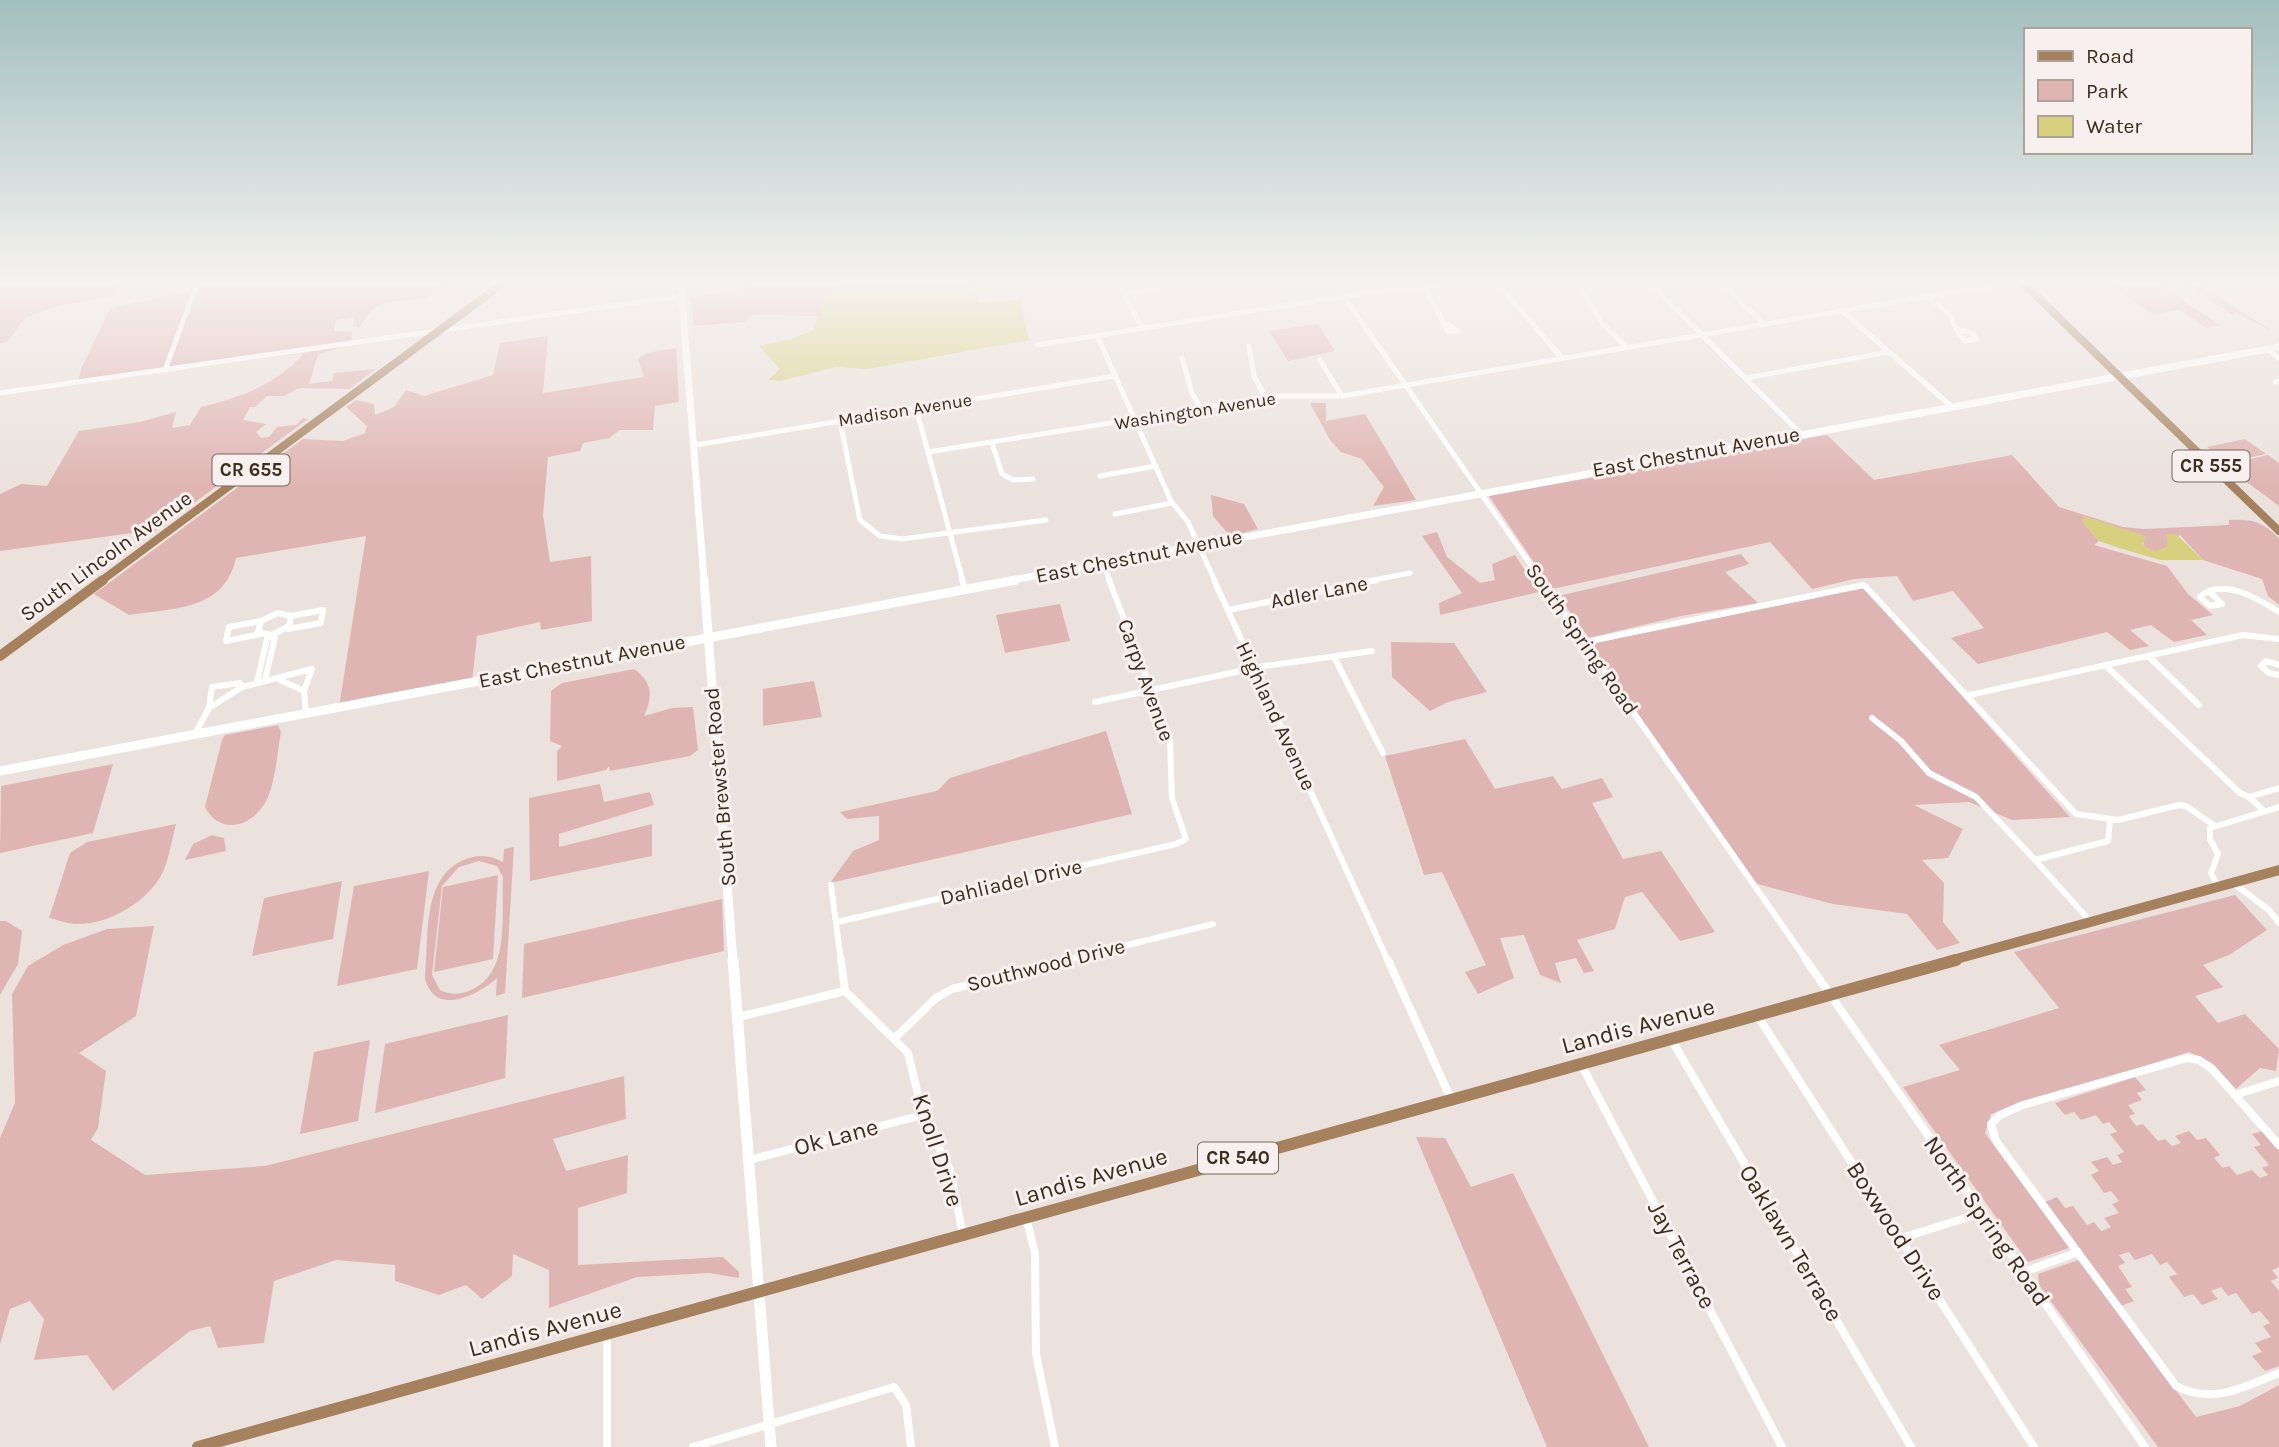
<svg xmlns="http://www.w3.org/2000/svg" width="2279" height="1447" viewBox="0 0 2279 1447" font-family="Karla,sans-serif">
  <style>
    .green { fill: #dfb5b3; fill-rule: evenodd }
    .water { fill: #d7d07f }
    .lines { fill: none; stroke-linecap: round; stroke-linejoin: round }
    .street-far2 { stroke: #fff; stroke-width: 5 }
    .street-far1 { stroke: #fff; stroke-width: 6 }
    .street { stroke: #fff; stroke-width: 8 }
    .secondary-far2 { stroke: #fff; stroke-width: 7 }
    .secondary-far1 { stroke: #fff; stroke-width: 9 }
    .secondary { stroke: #fff; stroke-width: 11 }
    .primary-far2 { stroke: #a5825d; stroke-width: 8 }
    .primary-far1 { stroke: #a5825d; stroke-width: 10 }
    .primary { stroke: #a5825d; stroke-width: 12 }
    .labels { text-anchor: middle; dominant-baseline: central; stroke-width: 6; stroke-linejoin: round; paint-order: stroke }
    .far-street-label { font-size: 18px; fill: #3c2d1d; stroke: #f7f0ee }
    .shield { fill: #f7f0ee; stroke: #74685c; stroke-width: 2 }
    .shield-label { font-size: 19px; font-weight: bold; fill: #3c2d1d }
    .street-label { font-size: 21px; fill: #3c2d1d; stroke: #f7f0ee }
    .near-street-label { font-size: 24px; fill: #3c2d1d; stroke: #f7f0ee }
  </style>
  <rect width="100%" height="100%" fill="#ebe2dd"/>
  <path class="green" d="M 0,284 L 119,284 L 113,296 L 58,306 L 26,317 L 7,342 L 0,343 Z
    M 203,284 L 440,284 L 442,288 C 415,314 380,283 360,328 L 353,327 L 354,317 L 336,320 L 334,331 L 352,331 L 351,343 L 318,355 L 309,384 L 332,381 L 334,373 L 376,369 L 349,389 L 299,388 L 284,396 L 267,396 L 255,407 L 250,407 L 243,420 L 266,424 L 256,432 L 261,438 L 269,437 L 277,427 L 296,425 L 303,418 L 308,419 L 153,533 L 147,531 L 0,551 L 0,494 L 21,484 L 47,486 L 79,431 L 140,422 L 176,412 L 172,428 L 190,425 L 201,407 C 241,397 276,385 304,353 L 78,382 L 81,369 L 110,308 L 198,290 Z
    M 765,284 L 843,284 L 825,298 L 818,316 L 751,315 L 745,322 L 694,326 L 691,298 Z
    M 2110,284 L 2158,284 L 2220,325 L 2207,328 L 2179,310 L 2154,315 Z
    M 2186,284 L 2198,284 L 2275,333 L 2237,313 L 2231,314 Z
    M 1318,324 L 1335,351 L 1288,361 L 1269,331 Z
    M 548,336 L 543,393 L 644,377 L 638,359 L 647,353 L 676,348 L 679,402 L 655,406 L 653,430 L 620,430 L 609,438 L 583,443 L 580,451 L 548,457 L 543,515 L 550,562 L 591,556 L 592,621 L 541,630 L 540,622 L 477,636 L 472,682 L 339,707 L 366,536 L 236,558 C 224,611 174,608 129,615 L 94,594 L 303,439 L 343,441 L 365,433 L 367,426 L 346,407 L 356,400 L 374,404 L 375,415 L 394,407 L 406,390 L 424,396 L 493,375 L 500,343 Z
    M 1310,403 L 1326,403 L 1326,421 L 1365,414 L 1416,500 L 1373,506 L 1384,487 L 1362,459 L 1341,452 L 1330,440 Z
    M 1827,435 L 1874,480 L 2012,455 L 2059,507 L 2123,527 L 2144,529 L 2229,525 L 2229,520 C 2253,519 2262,522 2279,538 L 2279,605 L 2268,596 L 2262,579 L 2203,560 L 2180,535 C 2169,546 2158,558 2144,546 L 2142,535 L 2082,521 L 2099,541 L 2094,545 L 2167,566 L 2188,594 L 2213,615 L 2191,620 L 2207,635 L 2174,642 L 2151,625 L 2130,630 L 2149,646 L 2130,650 L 2107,632 L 1978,664 L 1951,638 L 1984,628 L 1953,591 L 1913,601 L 1897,576 L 1854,579 L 1812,589 L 1770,542 L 1552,589 L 1489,496 Z
    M 2245,439 L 2266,454 L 2228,462 L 2207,447 Z
    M 2268,455 L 2279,463 L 2279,506 L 2224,465 Z
    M 1211,495 L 1244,504 L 1258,529 L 1230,536 L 1213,516 Z
    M 1437,532 L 1447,557 L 1480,583 L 1495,580 L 1492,564 L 1515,555 L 1539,592 L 1440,615 L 1439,603 L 1462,593 L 1422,536 Z
    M 1741,554 L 1749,564 L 1725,572 L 1758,603 L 1681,616 L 1589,638 L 1558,596 Z
    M 1861,587 L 1871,594 L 2070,817 L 2012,820 L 1969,802 L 1914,805 L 1963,829 L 1948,858 L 1922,860 L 1944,883 L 1943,922 L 1960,943 L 1937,950 L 1907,914 L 1833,904 L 1754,883 L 1590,644 Z
    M 1060,604 L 1070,641 L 1005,653 L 996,615 Z
    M 1391,642 L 1454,643 L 1487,692 L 1448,702 L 1430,711 L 1392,677 Z
    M 634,669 C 653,683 653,696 644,716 L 672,708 L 693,707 L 698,750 L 690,756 L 610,771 L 609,766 L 606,770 L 557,781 L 557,751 L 562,746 L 550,741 L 551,691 L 562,683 Z
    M 814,681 L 822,717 L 763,726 L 763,689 Z
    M 278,725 L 281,732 C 277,753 276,778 268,797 C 256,825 221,838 205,807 L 222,740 L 225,735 Z
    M 1106,731 L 1132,814 L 830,883 L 853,851 L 879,840 L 879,816 L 847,819 L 840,812 L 937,791 L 950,778 Z
    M 1465,739 L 1495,789 L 1553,776 L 1562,789 L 1602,778 L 1613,797 L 1592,803 L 1623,859 L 1661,851 L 1715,932 L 1680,941 L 1642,892 L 1625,897 L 1615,929 L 1577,940 L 1594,971 L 1584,973 L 1576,958 L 1555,963 L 1561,983 L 1540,975 L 1524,935 L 1500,938 L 1514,978 L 1478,994 L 1465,972 L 1486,965 L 1442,872 L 1424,875 L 1385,756 Z
    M 113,764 L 93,833 L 0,853 L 1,786 Z
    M 600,784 L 604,802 L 650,792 L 654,805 L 559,834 L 559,847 L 652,824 L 652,856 L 530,881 L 529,798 Z
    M 176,824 C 172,840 169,858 163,872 C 149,901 109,925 76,924 C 68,924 58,920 49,918 L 70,853 L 87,842 Z
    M 212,835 L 224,838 L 226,851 L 185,860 L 193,844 Z
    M 514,847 L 505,993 L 496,996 L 497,978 C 477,996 434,1017 425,978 C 429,938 421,876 466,859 C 479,854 491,855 503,862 L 504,849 ZM 479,861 L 497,866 L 503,877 C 501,914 511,973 471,990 C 460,995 450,995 440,990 L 432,975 L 442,886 L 459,867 Z
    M 429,871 L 417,969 L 337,986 L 354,886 Z
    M 498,875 L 493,959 L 434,972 L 443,887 Z
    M 342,881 L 333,939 L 252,956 L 264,898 Z
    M 2235,895 L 2267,930 L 2229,955 L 2203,965 L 2223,987 L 2195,996 L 2218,1023 L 2245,1014 L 2279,1049 L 2276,1071 L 2260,1068 L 2236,1089 L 2212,1063 L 2189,1052 L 1991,1114 L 1985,1133 L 2069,1248 L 2028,1262 L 1903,1087 L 1960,1070 L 1939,1045 L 2059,1008 L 2014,952 Z
    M 722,899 L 724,951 L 522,998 L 524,944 Z
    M 0,921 L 6,921 L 22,931 L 18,964 L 0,995 Z
    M 154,926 L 136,1016 L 79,1053 L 106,1071 L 98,1128 L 91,1140 L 145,1175 L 265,1166 L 624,1076 L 626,1119 L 553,1139 L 566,1171 L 628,1155 L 627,1193 L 578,1208 L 578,1265 L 723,1257 L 739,1272 L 739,1278 L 709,1273 L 637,1277 L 549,1308 L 549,1270 L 513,1254 L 512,1276 L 482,1299 L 466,1285 L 439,1295 L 395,1281 L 395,1265 L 336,1260 L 274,1281 L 264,1343 L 218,1348 L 210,1326 L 190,1331 L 113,1391 L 87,1355 L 34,1360 L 44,1319 L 30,1301 L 10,1309 L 0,1345 L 0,1138 L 15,1103 L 12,994 L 28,966 L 63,945 L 107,929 Z
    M 508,1015 L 505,1078 L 375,1113 L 385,1044 Z
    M 370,1040 L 358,1121 L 300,1134 L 314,1052 Z
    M 2135,1077 L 2146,1090 L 2137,1093 L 2142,1100 L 2128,1105 L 2135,1114 L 2129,1116 L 2136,1126 L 2143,1124 L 2158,1141 L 2165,1139 L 2172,1146 L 2181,1143 L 2175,1136 L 2189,1131 L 2197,1140 L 2206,1138 L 2220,1155 L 2214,1158 L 2223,1168 L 2229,1166 L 2237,1175 L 2252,1170 L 2260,1178 L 2268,1175 L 2262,1168 L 2269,1165 L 2254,1147 L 2261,1145 L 2252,1134 L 2262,1131 L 2279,1150 L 2279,1267 L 2272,1270 L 2278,1278 L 2271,1281 L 2279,1291 L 2279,1366 L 2265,1371 L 2252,1356 L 2262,1352 L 2255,1343 L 2271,1337 L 2263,1326 L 2270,1323 L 2260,1311 L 2252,1314 L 2236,1293 L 2228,1296 L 2221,1287 L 2211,1291 L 2218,1299 L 2202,1305 L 2193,1294 L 2184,1297 L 2169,1277 L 2177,1274 L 2167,1262 L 2160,1265 L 2152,1254 L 2135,1260 L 2129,1252 L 2119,1255 L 2125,1263 L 2118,1266 L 2132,1287 L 2125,1289 L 2134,1301 L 2121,1306 L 2045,1202 L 2057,1197 L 2065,1208 L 2073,1206 L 2087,1225 L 2094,1222 L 2101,1231 L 2111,1227 L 2104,1218 L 2119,1213 L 2112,1204 L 2119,1201 L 2111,1191 L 2104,1193 L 2091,1175 L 2099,1171 L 2091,1162 L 2107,1157 L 2113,1165 L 2122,1162 L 2117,1155 L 2124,1152 L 2110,1134 L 2117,1132 L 2109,1122 L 2103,1124 L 2096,1115 L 2081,1120 L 2074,1112 L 2065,1115 L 2055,1103 Z
    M 1416,1137 L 1445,1138 L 1471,1187 L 1513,1173 L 1649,1447 L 1547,1447 Z
    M 2078,1260 L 2196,1417 L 2240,1406 L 2279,1385 L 2279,1447 L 2158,1447 L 2039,1285 L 2038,1274 Z"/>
  <path class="water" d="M 843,284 L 971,284 L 980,303 L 1020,299 L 1029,340 L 867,369 L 837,367 L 780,381 L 768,380 L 780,369 L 759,346 L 792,339 L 813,330 L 825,298 Z
    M 2084,516 L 2142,535 L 2146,537 L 2142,543 L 2148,549 L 2156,551 L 2168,546 L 2166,534 L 2176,534 L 2203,560 L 2160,560 L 2116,547 L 2099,541 L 2082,521 Z"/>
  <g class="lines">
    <path class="street-far2" d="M 1119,284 L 1142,328
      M 1335,284 L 1542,581
      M 1498,284 L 1562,358
      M 1578,284 L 1603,324 L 1626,347
      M 1651,284 L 1800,433
      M 1722,284 L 1764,324
      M 1424,286 L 1448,331 L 1458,331 L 1449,325
      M 1126,294 L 1172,284
      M 1927,296 L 1949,314 L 1956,329
      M 1841,310 L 1951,406
      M 1956,329 L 1972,333 L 1977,339 L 1965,341 Z
      M 1097,335 L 1171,501 L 1188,522 L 1215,581
      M 1037,345 L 1397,288 L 1469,284
      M 1249,346 L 1254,376 L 1266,398
      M 2266,349 L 2279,358
      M 1182,358 L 1192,393 L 1201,409
      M 1320,360 L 1342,396
      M 165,370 L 197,284
      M 1746,378 L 1889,352
      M 2275,382 L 2279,381
      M 0,393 L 682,296
      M 916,408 L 963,581
      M 840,421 L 860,520 L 880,536 L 902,539 L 1046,520
      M 992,443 L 1002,474 L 1013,480 L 1033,479
      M 695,445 L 1115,376
      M 928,452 L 1280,396 L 1342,396 L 2000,284
      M 1100,476 L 1156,466
      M 1115,514 L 1172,503
      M 1103,563 L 1110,581
      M 1369,581 L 1410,573"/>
    <path class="street-far1" d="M 962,580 L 965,589
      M 1214,580 L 1388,961
      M 1541,580 L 1807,961
      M 2209,591 L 2222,604 L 2210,606 L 2200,597 C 2222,577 2257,598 2279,612
      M 1228,610 L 1377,580
      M 278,613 L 291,616 L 289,626 L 272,635 L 258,632 L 261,621 Z
      M 261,621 L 229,627 L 226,641 L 261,634
      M 288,629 L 321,623 L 323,610 L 291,616
      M 1585,642 L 1864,585 L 2076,814 L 2118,820 L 2179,805 L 2186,806 L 2215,826
      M 2148,656 L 2199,705
      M 1334,657 L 1383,753
      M 2105,665 L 2240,793 L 2249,797
      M 2279,665 L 2266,661 L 2261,666 L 2269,673 L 2279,675
      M 257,682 L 267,639 L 271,636 L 275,637 L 265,680
      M 240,683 L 242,687 L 209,708 L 212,687 Z
      M 242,687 L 312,669 L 304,691 L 280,680
      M 304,691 L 306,713
      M 1969,695 L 2243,635 L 2279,639
      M 1095,702 L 1264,666 L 1372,651
      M 1872,718 L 1901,741 L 1929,773 L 1976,797 L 2035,860
      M 195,734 L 209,708
      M 2264,811 L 2249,797 L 2279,788
      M 2233,883 L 2269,910 L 2279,923
      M 831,885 L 841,961
      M 2218,887 L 2211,873 L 2218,854 L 2210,839 L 2210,828 L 2279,807
      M 837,922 L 1176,844 L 1186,839 L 1172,798 L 1170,738 L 1109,580
      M 2091,922 L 2035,860 L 2108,841 L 2110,819
      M 1063,961 L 1213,924"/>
    <path class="street" d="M 841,960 L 845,991 L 908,1053 L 923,1115 L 950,1170 L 963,1235
      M 1388,960 L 1451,1099
      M 1806,960 L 2145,1447
      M 1757,1015 L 2034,1447
      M 739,1017 L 845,991
      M 895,1038 L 936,998 L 952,989 L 1070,960
      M 1671,1039 L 1911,1447
      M 1581,1064 L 1782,1447
      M 2235,1095 L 2279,1081
      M 2279,1145 L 2212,1069 L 2199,1060 L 2187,1058 L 2023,1105 L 2000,1115 L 1991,1124 L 1996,1141 L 2176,1386 C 2213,1405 2244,1387 2279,1373
      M 749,1160 L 923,1115
      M 1026,1217 L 1035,1254 L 1036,1354 L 1055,1447
      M 1901,1238 L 1982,1213
      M 2024,1272 L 2078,1252
      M 607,1334 L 607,1447
      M 693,1447 L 894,1387 L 906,1405 L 911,1447"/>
    <path class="secondary-far2" d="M 681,284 L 704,581
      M 1007,581 L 2279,347"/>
    <path class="secondary-far1" d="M 704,580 L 733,961
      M 0,771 L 1016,580"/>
    <path class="secondary" d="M 733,960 L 771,1447"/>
    <path class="primary-far2" d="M 2024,284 L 2279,531
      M 101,581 L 502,284"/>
    <path class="primary-far1" d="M 0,656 L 103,580
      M 1949,961 L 2279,870"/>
    <path class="primary" d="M 198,1447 L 1956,960"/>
  </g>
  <linearGradient id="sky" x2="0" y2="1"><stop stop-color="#a1bfbe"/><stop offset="0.58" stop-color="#f6f2f0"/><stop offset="1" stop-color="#f6f2f0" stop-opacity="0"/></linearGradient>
  <rect width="2279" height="486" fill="url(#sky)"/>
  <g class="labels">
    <g class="far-street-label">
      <text transform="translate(905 410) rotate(-9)">Madison Avenue</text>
      <text transform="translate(1195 411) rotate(-9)">Washington Avenue</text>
    </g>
    <g class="shield">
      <rect x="2172.5" y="450.5" width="77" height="31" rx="5"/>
      <rect x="212.5" y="454.5" width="77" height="31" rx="5"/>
      <rect x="1198" y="1142.5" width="80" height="31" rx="5"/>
    </g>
    <g class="shield-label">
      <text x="2211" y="466">CR 555</text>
      <text x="251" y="470">CR 655</text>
      <text x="1238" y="1158">CR 540</text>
    </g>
    <g class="street-label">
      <text transform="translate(1696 452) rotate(-10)">East Chestnut Avenue</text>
      <text transform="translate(106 556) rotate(-36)">South Lincoln Avenue</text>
      <text transform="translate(1139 556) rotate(-11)">East Chestnut Avenue</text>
      <text transform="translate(1319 592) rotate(-11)">Adler Lane</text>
      <text transform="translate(1582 639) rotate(55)">South Spring Road</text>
      <text transform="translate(582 661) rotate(-11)">East Chestnut Avenue</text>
      <text transform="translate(1146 680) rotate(70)">Carpy Avenue</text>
      <text transform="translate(1276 716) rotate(65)">Highland Avenue</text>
      <text transform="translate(720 787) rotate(-95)">South Brewster Road</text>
      <text transform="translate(1011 882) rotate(-13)">Dahliadel Drive</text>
      <text transform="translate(1046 965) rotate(-14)">Southwood Drive</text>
    </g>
    <g class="near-street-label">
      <text transform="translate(1638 1026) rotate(-15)">Landis Avenue</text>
      <text transform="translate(836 1137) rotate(-15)">Ok Lane</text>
      <text transform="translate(938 1150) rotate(72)">Knoll Drive</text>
      <text transform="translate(1091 1177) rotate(-16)">Landis Avenue</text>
      <text transform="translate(1987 1221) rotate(55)">North Spring Road</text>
      <text transform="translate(1896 1231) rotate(57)">Boxwood Drive</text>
      <text transform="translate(1791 1243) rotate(59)">Oaklawn Terrace</text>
      <text transform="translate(1682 1255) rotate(62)">Jay Terrace</text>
      <text transform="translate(545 1329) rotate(-15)">Landis Avenue</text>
    </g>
  </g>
  <rect x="2024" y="28" width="228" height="126" fill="#f7f0ee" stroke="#aca29a" stroke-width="2"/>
  <rect x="2038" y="51" width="35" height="10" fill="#a5825d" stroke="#aca29a" stroke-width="2"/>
  <text x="2086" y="63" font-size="21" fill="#3c2d1d">Road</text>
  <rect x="2038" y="80" width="35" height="21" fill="#dfb5b3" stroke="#aca29a" stroke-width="2"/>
  <text x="2086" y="98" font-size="21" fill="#3c2d1d">Park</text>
  <rect x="2038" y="116" width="35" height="21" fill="#d7d07f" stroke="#aca29a" stroke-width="2"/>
  <text x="2086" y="133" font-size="21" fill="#3c2d1d">Water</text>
</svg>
